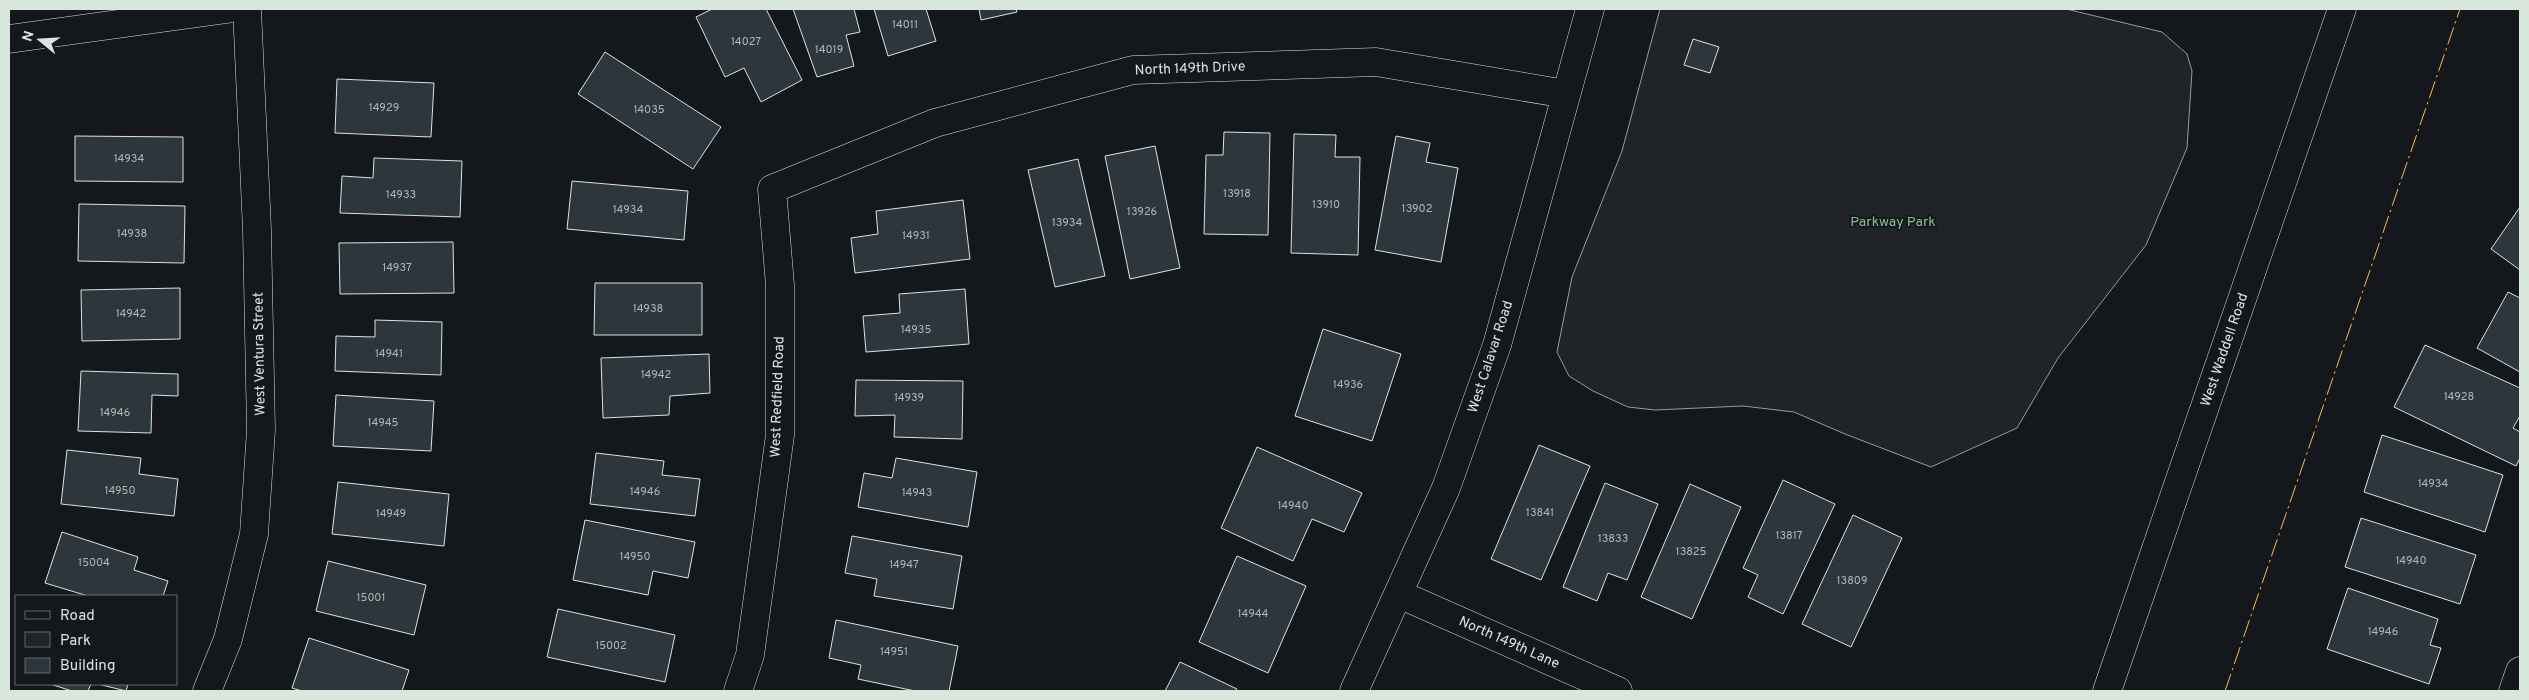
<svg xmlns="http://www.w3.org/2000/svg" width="2529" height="700" viewBox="0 0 2529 700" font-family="Overpass,sans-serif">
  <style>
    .green { fill: #202428; stroke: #939e99 }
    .building { fill: #2c363c; stroke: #d8e6dc }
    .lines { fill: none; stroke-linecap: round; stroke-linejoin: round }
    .minor-casing { stroke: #d8e6dc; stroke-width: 29 }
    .tertiary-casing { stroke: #d8e6dc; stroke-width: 29 }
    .secondary-casing { stroke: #d8e6dc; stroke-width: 29 }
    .minor { stroke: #14181c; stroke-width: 28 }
    .tertiary { stroke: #14181c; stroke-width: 28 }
    .secondary { stroke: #14181c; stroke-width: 28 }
    .power { stroke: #ffb74d; stroke-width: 1; stroke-dasharray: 18 4 2.5 4; stroke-linecap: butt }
    .labels { text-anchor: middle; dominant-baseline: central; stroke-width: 4; stroke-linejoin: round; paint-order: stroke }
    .number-label { font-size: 11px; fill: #adbab4 }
    .street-label { font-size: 14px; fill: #d8e6dc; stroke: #14181c }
    .park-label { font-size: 14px; fill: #8ac095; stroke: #14181c }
  </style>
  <rect width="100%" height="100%" fill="#14181c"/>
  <path class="green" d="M 1660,9 L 2066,9 L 2162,32 L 2187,54 L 2192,71 L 2187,148 L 2146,245 L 2058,358 L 2017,428 L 1931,467 L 1845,434 L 1794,412 L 1743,406 L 1655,410 L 1628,407 L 1593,391 L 1569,376 L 1557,352 L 1572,277 L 1622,151 Z"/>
  <path class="building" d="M 712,9 L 766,9 L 802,80 L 761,102 L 744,68 L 725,77 L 696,17 Z
    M 793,9 L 854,9 L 860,32 L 846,35 L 854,66 L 817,77 Z
    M 874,9 L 926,9 L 936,41 L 888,56 Z
    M 979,9 L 1016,9 L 1017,12 L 981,20 Z
    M 1693,39 L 1719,47 L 1710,73 L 1684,65 Z
    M 605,52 L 721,127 L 693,169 L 578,94 Z
    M 337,79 L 434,83 L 431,137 L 335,133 Z
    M 1224,132 L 1270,133 L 1268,235 L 1204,234 L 1206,155 L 1223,155 Z
    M 1294,134 L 1336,135 L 1335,157 L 1360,157 L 1358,255 L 1291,253 Z
    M 75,136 L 183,137 L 183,182 L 75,181 Z
    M 1396,136 L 1430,143 L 1426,162 L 1458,168 L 1441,262 L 1375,250 Z
    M 1155,146 L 1180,268 L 1130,279 L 1105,156 Z
    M 374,158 L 462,161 L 460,217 L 340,213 L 342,176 L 373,178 Z
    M 1078,159 L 1105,276 L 1055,287 L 1028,170 Z
    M 572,181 L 688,191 L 684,240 L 567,229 Z
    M 963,200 L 970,259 L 855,273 L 851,238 L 878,234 L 876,211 Z
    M 79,204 L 185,206 L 184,263 L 78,261 Z
    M 2520,207 L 2520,270 L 2491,249 Z
    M 453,242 L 454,293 L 340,294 L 339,243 Z
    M 595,283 L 702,283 L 702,335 L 594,335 Z
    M 180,288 L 180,339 L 82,341 L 81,290 Z
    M 965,289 L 969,344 L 866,352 L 863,316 L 900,313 L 899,294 Z
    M 2508,292 L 2520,298 L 2520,372 L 2477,348 Z
    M 375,320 L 442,322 L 441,375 L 335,371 L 336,336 L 375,337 Z
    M 1323,329 L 1401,354 L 1372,441 L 1295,416 Z
    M 2425,345 L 2520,388 L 2520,416 L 2513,428 L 2520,432 L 2520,458 L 2516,466 L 2394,407 Z
    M 709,354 L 710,393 L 670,396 L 669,415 L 603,418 L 601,358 Z
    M 81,371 L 178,374 L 178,396 L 152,395 L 151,433 L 78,431 Z
    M 856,380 L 963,381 L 962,439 L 894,437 L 895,415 L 855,416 Z
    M 336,395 L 434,401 L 431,451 L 333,446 Z
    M 2382,435 L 2503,475 L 2485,532 L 2364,492 Z
    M 1539,445 L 1590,466 L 1541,580 L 1491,559 Z
    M 1257,447 L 1362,493 L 1344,532 L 1312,519 L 1293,561 L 1221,528 Z
    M 67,450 L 141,458 L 139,474 L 178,479 L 174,516 L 61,504 Z
    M 596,453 L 664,461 L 662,475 L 700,479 L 695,516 L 590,504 Z
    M 896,458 L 977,472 L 968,527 L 858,507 L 864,473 L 892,478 Z
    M 1783,480 L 1835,504 L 1783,614 L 1748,597 L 1758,575 L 1743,568 Z
    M 338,482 L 449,494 L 444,546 L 332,534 Z
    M 1605,483 L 1658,504 L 1627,580 L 1608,573 L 1597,601 L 1563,587 Z
    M 1690,484 L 1741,507 L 1692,619 L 1641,597 Z
    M 1853,515 L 1902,538 L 1851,647 L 1802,624 Z
    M 2361,518 L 2476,555 L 2460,604 L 2345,567 Z
    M 585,520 L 695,542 L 688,578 L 653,571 L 648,595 L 573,580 Z
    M 62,532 L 138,557 L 134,570 L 168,581 L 163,596 L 88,596 L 45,583 Z
    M 852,536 L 962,556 L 953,609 L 874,596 L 877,579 L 845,573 Z
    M 1237,556 L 1306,586 L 1268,673 L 1199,642 Z
    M 328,561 L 426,585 L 414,635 L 316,611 Z
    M 2348,588 L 2438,619 L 2430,645 L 2441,648 L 2429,684 L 2327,649 Z
    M 558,609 L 675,635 L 665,682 L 547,657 Z
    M 836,620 L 958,646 L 949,691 L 915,691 L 858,679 L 861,665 L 829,658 Z
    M 309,638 L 409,670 L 402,691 L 302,691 L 292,688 Z
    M 1180,662 L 1237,689 L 1236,691 L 1165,691 Z
    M 50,684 L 91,684 L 88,691 L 72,691 Z
    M 98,684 L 128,684 L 126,691 Z"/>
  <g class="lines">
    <g class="minor-casing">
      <path id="minor" d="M 1399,594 L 1618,691
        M 207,691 L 228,639 L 254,534 L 261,430 L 257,230 L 247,9
        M 738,691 L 750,655 L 780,435 L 780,285 L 772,189 L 935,123 L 1133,70 L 1376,62 L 1566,94
        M 1354,691 L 1446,488 L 1497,345 L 1590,9
        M 2513,691 L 2520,671"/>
    </g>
    <g class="tertiary-casing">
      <path id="tertiary" d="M 9,39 L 227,9"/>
    </g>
    <g class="secondary-casing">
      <path id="secondary" d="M 2107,691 L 2342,9"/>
    </g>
    <use href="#minor" class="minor"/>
    <use href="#tertiary" class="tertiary"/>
    <use href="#secondary" class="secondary"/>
    <path class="power" d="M 2225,691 L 2460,9"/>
  </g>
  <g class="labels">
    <g class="number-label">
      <text x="905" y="25">14011</text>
      <text x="746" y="42">14027</text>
      <text x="829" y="50">14019</text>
      <text x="384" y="108">14929</text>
      <text x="649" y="110">14035</text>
      <text x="129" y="159">14934</text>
      <text x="1237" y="194">13918</text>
      <text x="401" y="195">14933</text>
      <text x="1326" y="205">13910</text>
      <text x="1417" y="209">13902</text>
      <text x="628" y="210">14934</text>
      <text x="1142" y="212">13926</text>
      <text x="1067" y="223">13934</text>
      <text x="132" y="234">14938</text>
      <text x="916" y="236">14931</text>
      <text x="397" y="268">14937</text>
      <text x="648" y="309">14938</text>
      <text x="131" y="314">14942</text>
      <text x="916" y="330">14935</text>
      <text x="389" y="354">14941</text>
      <text x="656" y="375">14942</text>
      <text x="1348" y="385">14936</text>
      <text x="2459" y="397">14928</text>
      <text x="909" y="398">14939</text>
      <text x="115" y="413">14946</text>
      <text x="383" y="423">14945</text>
      <text x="2433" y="484">14934</text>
      <text x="120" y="491">14950</text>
      <text x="645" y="492">14946</text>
      <text x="917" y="493">14943</text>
      <text x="1293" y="506">14940</text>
      <text x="1540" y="513">13841</text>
      <text x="391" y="514">14949</text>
      <text x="1789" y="536">13817</text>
      <text x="1613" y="539">13833</text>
      <text x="1691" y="552">13825</text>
      <text x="635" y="557">14950</text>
      <text x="2411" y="561">14940</text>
      <text x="94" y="563">15004</text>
      <text x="904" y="565">14947</text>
      <text x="1852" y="581">13809</text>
      <text x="371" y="598">15001</text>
      <text x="1253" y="614">14944</text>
      <text x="2383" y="632">14946</text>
      <text x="611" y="646">15002</text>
      <text x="894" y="652">14951</text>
    </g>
    <g class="street-label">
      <text transform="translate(1190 69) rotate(-2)">North 149th Drive</text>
      <text transform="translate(2225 350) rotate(-71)">West Waddell Road</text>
      <text transform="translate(260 354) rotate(-91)">West Ventura Street</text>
      <text transform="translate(1491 357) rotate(-72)">West Calavar Road</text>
      <text transform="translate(778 397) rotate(-88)">West Redfield Road</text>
      <text transform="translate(1509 643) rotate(24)">North 149th Lane</text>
    </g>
    <g class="park-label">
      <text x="1893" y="222">Parkway Park</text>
    </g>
  </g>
  <rect width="2529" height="700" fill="none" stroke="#d8e6dc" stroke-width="20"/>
  <rect x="15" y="595" width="162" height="90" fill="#14181c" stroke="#626a69"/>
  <rect x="25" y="611" width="25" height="8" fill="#14181c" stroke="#626a69"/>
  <text x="60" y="620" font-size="15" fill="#d8e6dc">Road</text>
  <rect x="25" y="632" width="25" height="15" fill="#202428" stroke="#626a69"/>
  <text x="60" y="645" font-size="15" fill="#d8e6dc">Park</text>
  <rect x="25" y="658" width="25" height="15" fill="#2c363c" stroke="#626a69"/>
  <text x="60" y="670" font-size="15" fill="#d8e6dc">Building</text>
  <g transform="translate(40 40) rotate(288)" stroke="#14181c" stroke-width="4" paint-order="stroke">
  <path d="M0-4L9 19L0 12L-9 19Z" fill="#d8e6dc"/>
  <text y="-8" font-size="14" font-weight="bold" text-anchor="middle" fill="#d8e6dc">N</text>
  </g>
</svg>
